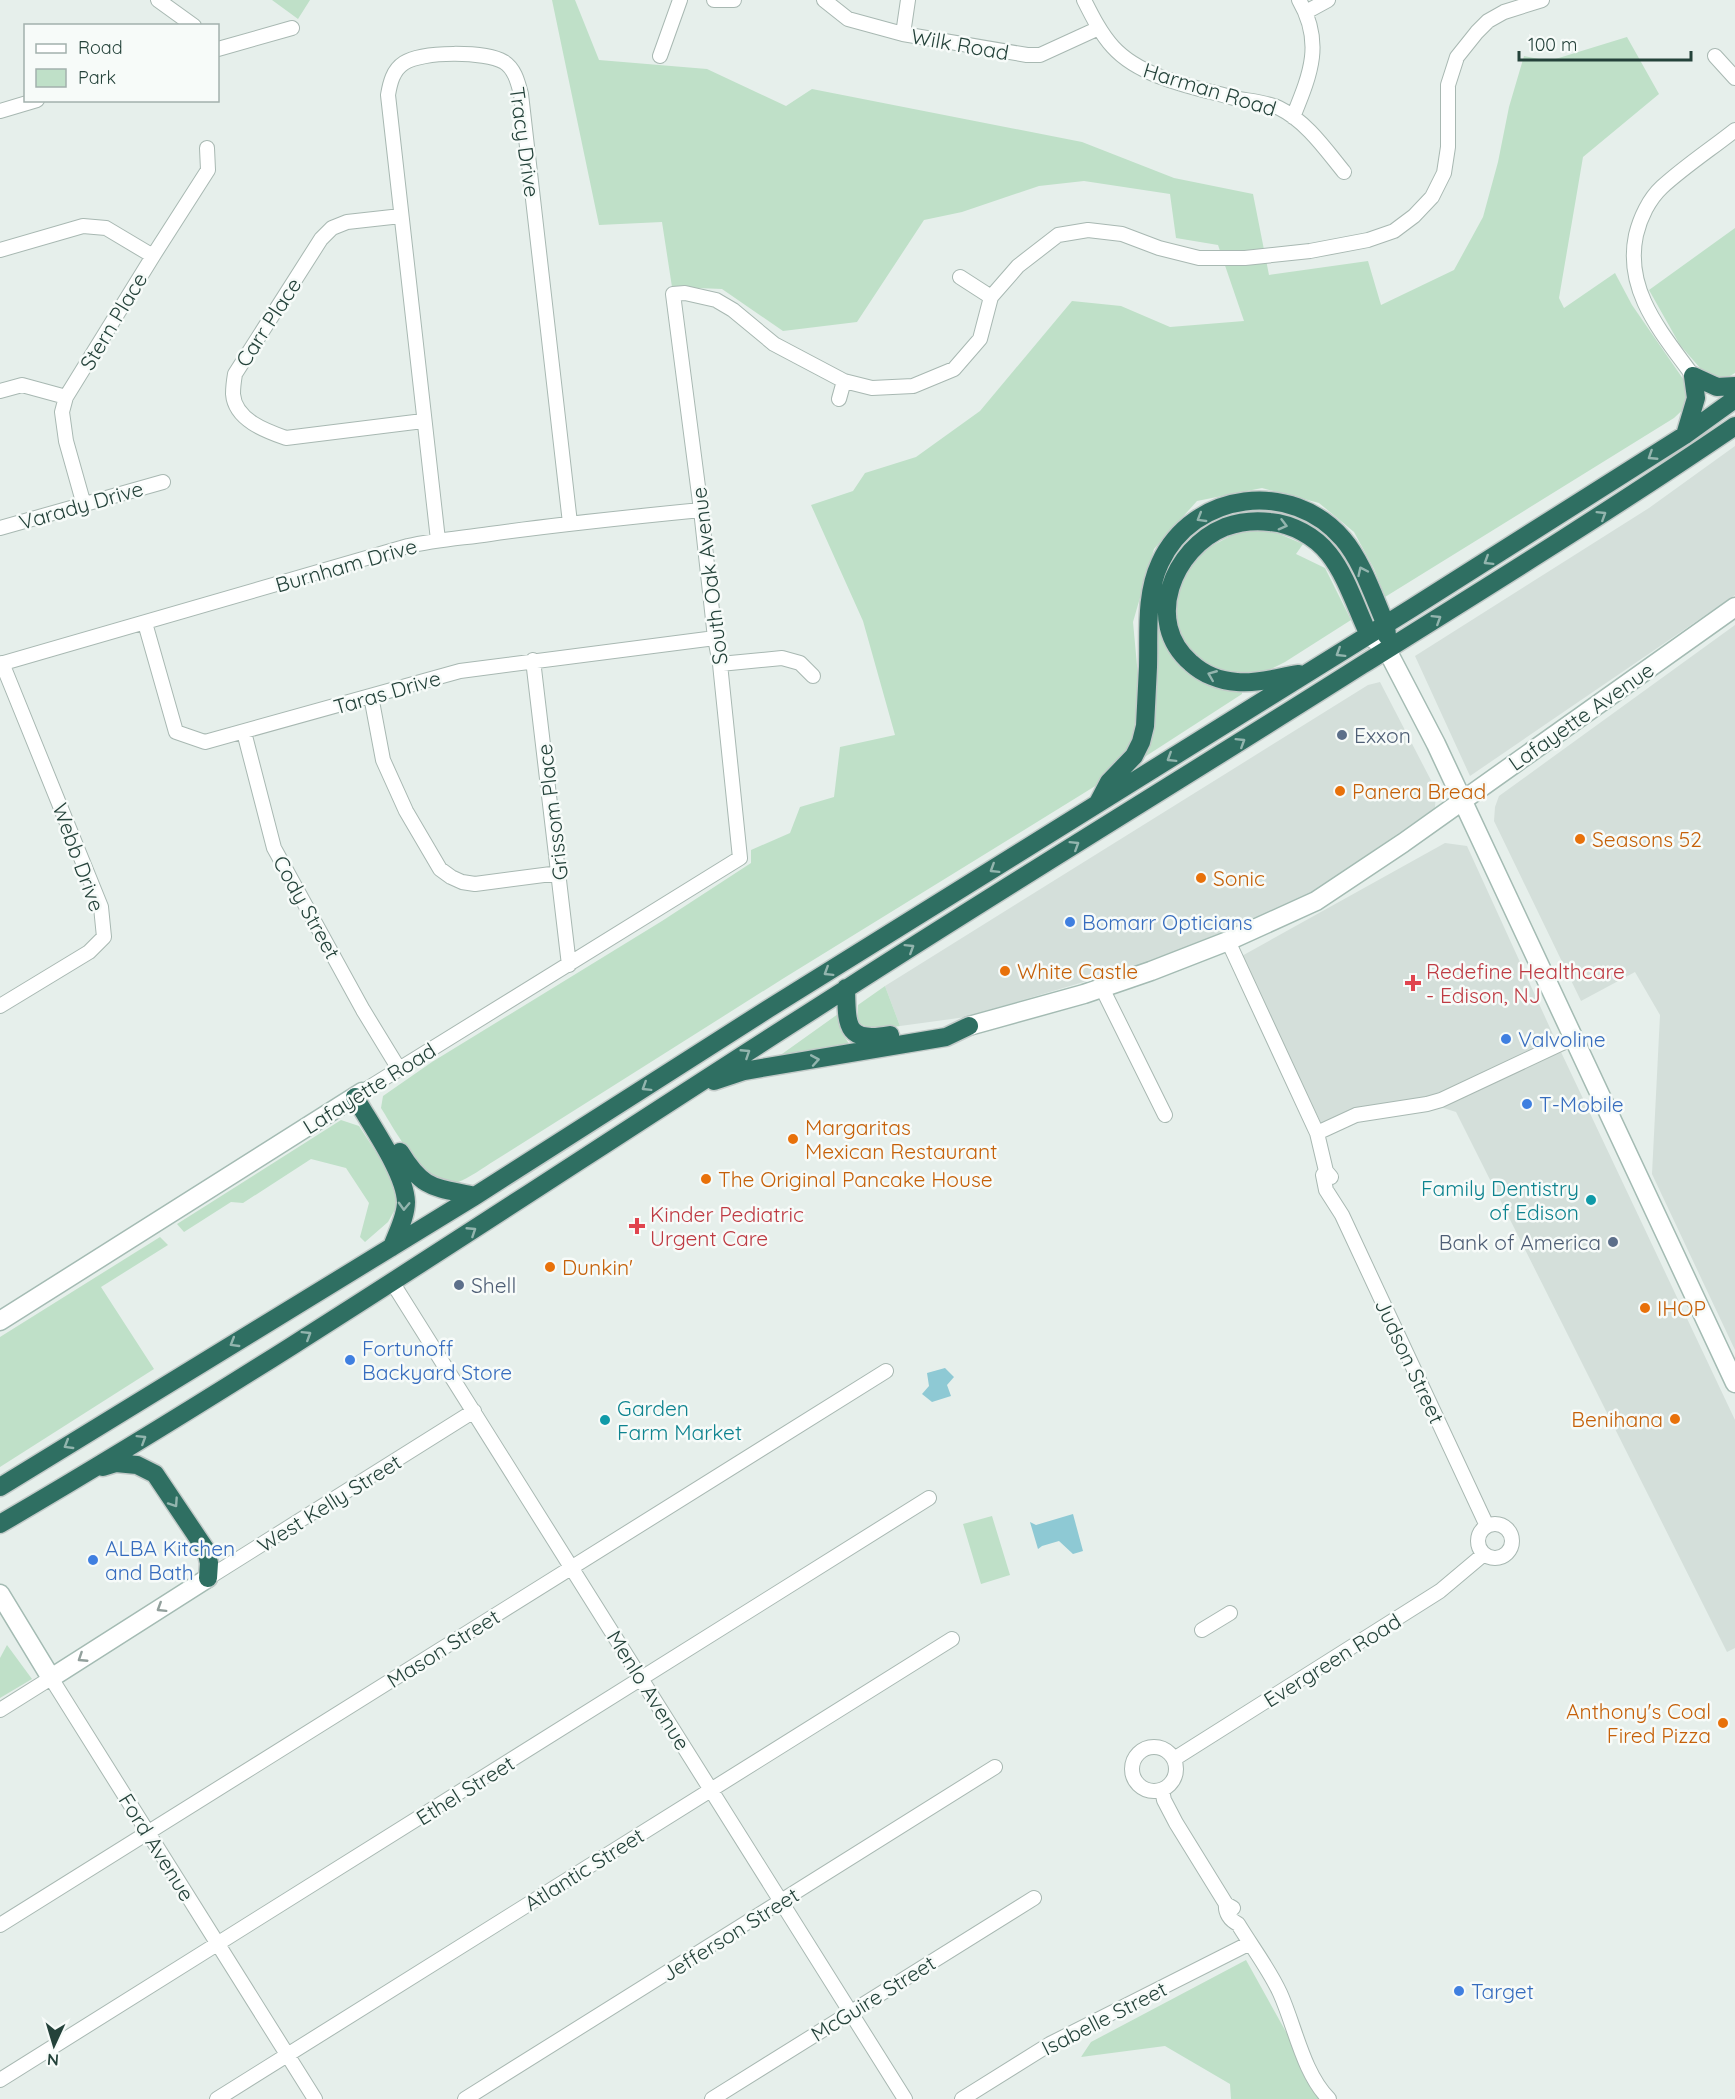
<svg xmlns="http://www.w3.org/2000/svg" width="1735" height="2099" viewBox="0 0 1735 2099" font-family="Quicksand,sans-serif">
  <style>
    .built { fill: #d4dfda }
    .green { fill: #bfe0c8 }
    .water { fill: #8ec9d4 }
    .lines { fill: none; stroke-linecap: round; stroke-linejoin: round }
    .street-casing { stroke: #a8b8b2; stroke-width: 16 }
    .secondary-casing { stroke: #a4bbb3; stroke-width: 21 }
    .highway-casing { stroke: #c2cac8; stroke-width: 21 }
    .street { stroke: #fff; stroke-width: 14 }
    .secondary { stroke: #fff; stroke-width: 18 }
    .highway { stroke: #2f6f62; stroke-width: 18 }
    .oneway { stroke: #93b5ae }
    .oneway2 { stroke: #92a09c }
    .service-dot { fill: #5c6f8a; stroke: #f7fbf9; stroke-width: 2 }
    .food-dot { fill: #e8710a; stroke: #f7fbf9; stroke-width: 2 }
    .shop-dot { fill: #3f7fe0; stroke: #f7fbf9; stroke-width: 2 }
    .health-dot { fill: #e0444e; stroke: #f7fbf9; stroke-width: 2 }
    .culture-dot { fill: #0f9aa8; stroke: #f7fbf9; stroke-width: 2 }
    .labels { text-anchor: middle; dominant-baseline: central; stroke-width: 5; stroke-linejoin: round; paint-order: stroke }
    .street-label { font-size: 21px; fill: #24423a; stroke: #f7fbf9 }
    .service-label { font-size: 21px; fill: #4e5e75; stroke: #f7fbf9; text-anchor: start }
    .food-label { font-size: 21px; fill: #c56008; stroke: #f7fbf9; text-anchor: start }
    .shop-label { font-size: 21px; fill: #366cbe; stroke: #f7fbf9; text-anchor: start }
    .health-label { font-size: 21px; fill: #be3a42; stroke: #f7fbf9; text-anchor: start }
    .culture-label { font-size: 21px; fill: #0d838f; stroke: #f7fbf9; text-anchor: end }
  </style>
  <rect width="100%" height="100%" fill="#e6efeb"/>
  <path class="built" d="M 1735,446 L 1735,595 L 1470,776 L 1415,656 L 1649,508 Z
    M 1735,625 L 1735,1350 L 1652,1174 L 1660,1015 L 1635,972 L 1581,1001 L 1494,821 L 1495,807 L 1499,796 Z
    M 1380,682 L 1436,790 L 1435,808 L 1302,900 L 1144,964 L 966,1017 L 900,1026 L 885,986 L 1368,685 Z
    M 1445,843 L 1467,846 L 1561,1052 L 1735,1420 L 1735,1648 L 1727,1652 L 1456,1112 L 1425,1102 L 1321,1123 L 1240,957 Z"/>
  <path class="green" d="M 272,0 L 310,0 L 298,19 Z
    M 552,0 L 575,0 L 599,60 L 707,69 L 786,106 L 812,89 L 1082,142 L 1174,178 L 1253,194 L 1269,275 L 1368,261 L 1381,305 L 1454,270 L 1483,217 L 1498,162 L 1509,107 L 1524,56 L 1549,61 L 1627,37 L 1659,94 L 1583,157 L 1559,298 L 1564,308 L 1615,273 L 1632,305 L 1688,386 L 1691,402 L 1674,418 L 1385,597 L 1374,569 L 1354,532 L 1319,503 L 1262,488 L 1197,501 L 1154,549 L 1133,622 L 1139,687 L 1138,720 L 1126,759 L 1105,780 L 784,978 L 494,1161 C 484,1167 468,1179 458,1182 C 426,1190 395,1130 381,1108 L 383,1096 L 432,1062 L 662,921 L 751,863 L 751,850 L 790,833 L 800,807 L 834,797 L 840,747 L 895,735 L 863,621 L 811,505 L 853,491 L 865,473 L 916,457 L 980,411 L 1072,301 L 1121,306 L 1170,327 L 1244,321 L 1218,245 L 1176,238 L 1170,194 L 1084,181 L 1039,186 L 962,212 L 924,220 L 857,322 L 783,331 L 722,289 L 672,287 L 662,222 L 599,225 Z
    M 1735,228 L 1735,373 L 1721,381 L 1707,376 L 1680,345 L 1649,290 Z
    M 1242,530 L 1270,530 L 1303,544 L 1296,554 L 1325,568 L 1351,620 L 1285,662 L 1269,670 L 1254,674 L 1233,675 L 1200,663 L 1181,642 L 1175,616 L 1177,589 L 1202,551 Z
    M 1160,612 L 1167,643 L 1242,690 L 1242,694 L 1143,758 L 1152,725 L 1158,613 Z
    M 885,986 L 900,1026 L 874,1030 L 858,1023 L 858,1005 Z
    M 838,1014 L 841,1031 L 851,1047 L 775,1059 Z
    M 341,1120 L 359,1126 L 397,1184 L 398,1204 L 388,1222 L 365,1242 L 360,1237 L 369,1203 L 346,1168 L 311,1159 L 243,1203 L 231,1202 L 184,1232 L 177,1224 Z
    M 160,1237 L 168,1245 L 101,1287 L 154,1369 L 0,1467 L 0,1337 Z
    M 992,1516 L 1010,1575 L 981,1584 L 963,1524 Z
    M 7,1645 L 32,1679 L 0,1698 L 0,1658 Z
    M 1246,1960 L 1320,2093 L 1327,2099 L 1231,2099 L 1230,2084 L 1165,2046 L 1081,2057 L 1091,2042 Z"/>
  <path class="water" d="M 945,1368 L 954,1377 L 947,1385 L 951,1396 L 932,1402 L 922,1394 L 929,1386 L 927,1373 Z
    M 1073,1514 L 1083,1551 L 1073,1554 L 1059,1541 L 1042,1546 L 1038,1549 L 1030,1522 L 1036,1525 Z"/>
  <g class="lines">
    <g class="street-casing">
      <path id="street" d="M 158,0 L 194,26
        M 714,0 L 734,0
        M 824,0 L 848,19 L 903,34 L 1027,55 L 1040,55 L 1099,28
        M 1084,0 C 1092,16 1101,34 1113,47 C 1141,78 1194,87 1234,98 C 1249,101 1266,102 1279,108 C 1306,121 1326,150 1344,172
        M 1306,12 L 1328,0
        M 903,34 L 908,0
        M 218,49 L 292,28
        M 660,56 L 680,0
        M 1715,56 L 1735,78
        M 0,111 L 37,100
        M 1293,117 C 1310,75 1324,43 1299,0
        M 401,216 L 347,222 L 332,228 L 321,239 L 235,374 C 234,380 233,387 233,394 C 235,420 266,431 286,438 L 423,421
        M 0,250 L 83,226 L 106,228 L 153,256
        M 960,277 L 991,297
        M 1693,376 C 1662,333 1624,291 1636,235 C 1640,218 1649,199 1662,187 C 1685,166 1711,149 1735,130
        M 0,391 L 22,385 L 66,397
        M 839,399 L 844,381
        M 84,505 L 66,441 L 62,412 L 66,397 L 153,256 L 208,170 L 207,148
        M 0,528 L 163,482
        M 438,540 L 388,95 C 390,83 393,70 404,63 C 422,51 485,51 504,62 C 515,69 518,83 521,94 L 570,523
        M 145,623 L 176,732 L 205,742 L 460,671 L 715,638
        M 533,660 L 569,965
        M 0,664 L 408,546 C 435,540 462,538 490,534 C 560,524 630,517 701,510
        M 720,664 L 782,658 L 800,663 L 813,676
        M 371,696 L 383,760 L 406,811 L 440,869 L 451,877 L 462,882 L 475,884 L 559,873
        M 244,732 L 274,848 L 363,1010 L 399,1069
        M 1228,941 L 1317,1133 L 1326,1171 L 1331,1177
        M 1102,988 L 1165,1115
        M 0,1006 L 89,952 L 104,937 L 101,907 L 2,663
        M 362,1092 L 740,858 L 720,664 L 715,638 L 701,510 L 673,294 L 685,293 L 716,300 L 733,310 L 774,344 L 844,381 L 872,388 L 913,386 L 954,369 L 980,339 L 991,297 L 1018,266 L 1058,235 L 1088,230 L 1122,234 L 1159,248 L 1199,258 L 1245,258 L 1310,251 L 1368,240 L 1394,231 L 1414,216 L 1432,197 L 1444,173 L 1448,147 L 1448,85 L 1457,57 L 1477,32 L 1488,21 L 1504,12 L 1542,0
        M 1317,1133 L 1356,1115 L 1427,1104 L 1441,1100 L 1573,1038
        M 1326,1171 L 1323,1175 L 1326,1190 L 1342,1215 L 1487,1526
        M 392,1282 L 905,2099
        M1478 1541a17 17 0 1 1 34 0a17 17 0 1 1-34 0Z
        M 208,1578 L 474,1411
        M 1202,1630 L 1230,1613
        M 0,1710 L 51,1678 L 315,2099
        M1132 1769a22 22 0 1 1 44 0a22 22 0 1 1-44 0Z
        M 1174,1759 L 1440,1591 L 1484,1554
        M 1162,1790 L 1164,1800 L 1176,1823 L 1226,1904 L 1233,1908
        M 1226,1904 C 1225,1913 1230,1920 1238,1924 C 1252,1947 1269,1969 1280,1993 C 1295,2026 1303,2073 1329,2099
        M 0,1925 L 886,1371
        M 0,2080 L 929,1498
        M 217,2099 L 952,1639
        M 465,2099 L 995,1767
        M 712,2099 L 1034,1898
        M 962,2099 L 1050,2044 L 1250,1943"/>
    </g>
    <g class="secondary-casing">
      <path id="secondary" d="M 1369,635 L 1387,650 L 1436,744 L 1735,1383
        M 969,1026 L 1084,994 L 1151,971 L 1228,941 L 1316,901 L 1403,843 L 1735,607
        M 0,1321 L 362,1092
        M 0,1594 L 51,1678 L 208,1578"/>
    </g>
    <g class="highway-casing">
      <path id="highway" d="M 1693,376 L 1717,387 L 1735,386
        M 1685,435 L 1696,398 L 1693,376
        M 1299,674 C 1279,677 1257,684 1237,682 C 1220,681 1203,674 1191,663 C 1143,622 1173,548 1225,527 C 1239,522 1255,520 1270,522 C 1292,524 1315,536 1329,554 C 1346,575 1357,610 1369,635
        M 1098,803 L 1109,782 L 1134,756 L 1141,742 L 1145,726 C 1146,707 1147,687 1148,667 C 1149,633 1145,595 1160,563 C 1193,491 1292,479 1343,539 C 1362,561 1374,598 1386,625 L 1387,636
        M 846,988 C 847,1026 845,1043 890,1035
        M 714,1081 L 744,1071 L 946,1037 L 969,1026
        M 355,1097 C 370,1124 405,1172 406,1202 C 406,1217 397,1233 392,1247
        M 400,1152 C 423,1190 434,1187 475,1196
        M 103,1467 L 116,1463 L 137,1465 L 155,1474 L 206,1550 L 209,1563 L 208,1578
        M 0,1487 L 475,1196 L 768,1009 L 1412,608 L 1685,435 L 1735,399
        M 0,1524 C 288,1356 564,1168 846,989 C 1017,879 1190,774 1362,665 C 1487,587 1613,509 1735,426"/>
    </g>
    <use href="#street" class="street"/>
    <use href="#secondary" class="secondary"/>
    <use href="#highway" class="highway"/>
  </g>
  <defs><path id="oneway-chevron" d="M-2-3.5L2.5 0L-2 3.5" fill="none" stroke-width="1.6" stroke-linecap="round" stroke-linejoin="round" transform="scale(1.5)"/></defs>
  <g class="oneway">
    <use href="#oneway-chevron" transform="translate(1652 456) rotate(147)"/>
    <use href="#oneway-chevron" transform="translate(1602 515) rotate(-32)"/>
    <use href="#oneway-chevron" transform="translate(1201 518) rotate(149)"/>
    <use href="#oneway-chevron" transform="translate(1283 525) rotate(15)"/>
    <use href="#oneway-chevron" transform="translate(1488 561) rotate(148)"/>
    <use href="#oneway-chevron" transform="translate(1362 571) rotate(-115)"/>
    <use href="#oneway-chevron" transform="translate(1437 619) rotate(-32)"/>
    <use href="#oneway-chevron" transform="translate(1340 653) rotate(148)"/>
    <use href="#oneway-chevron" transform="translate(1212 675) rotate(-158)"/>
    <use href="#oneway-chevron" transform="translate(1241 742) rotate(-32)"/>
    <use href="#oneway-chevron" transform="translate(1171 758) rotate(148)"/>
    <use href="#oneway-chevron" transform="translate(1075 845) rotate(-32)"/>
    <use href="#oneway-chevron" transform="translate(994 869) rotate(148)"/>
    <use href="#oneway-chevron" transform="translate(910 948) rotate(-32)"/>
    <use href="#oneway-chevron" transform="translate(828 972) rotate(148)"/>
    <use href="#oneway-chevron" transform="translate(746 1053) rotate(-33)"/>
    <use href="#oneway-chevron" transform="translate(815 1060) rotate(-10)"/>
    <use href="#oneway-chevron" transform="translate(646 1087) rotate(148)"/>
    <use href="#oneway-chevron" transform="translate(404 1206) rotate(92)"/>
    <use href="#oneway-chevron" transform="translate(472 1231) rotate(-33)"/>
    <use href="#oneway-chevron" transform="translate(307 1335) rotate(-32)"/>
    <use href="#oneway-chevron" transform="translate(234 1343) rotate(149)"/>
    <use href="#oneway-chevron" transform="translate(142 1439) rotate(-32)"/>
    <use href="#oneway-chevron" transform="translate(68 1445) rotate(149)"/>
    <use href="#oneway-chevron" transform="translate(174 1503) rotate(56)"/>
  </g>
  <g class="oneway2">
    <use href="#oneway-chevron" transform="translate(161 1608) rotate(148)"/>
    <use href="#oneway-chevron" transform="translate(82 1658) rotate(147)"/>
  </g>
  <g class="service-dot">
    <circle cx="1342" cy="735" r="6"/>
    <circle cx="1613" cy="1242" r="6"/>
    <circle cx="459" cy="1285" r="6"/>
  </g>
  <g class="food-dot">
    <circle cx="1340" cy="791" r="6"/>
    <circle cx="1580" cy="839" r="6"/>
    <circle cx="1201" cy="878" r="6"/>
    <circle cx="1005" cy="971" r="6"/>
    <circle cx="793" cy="1139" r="6"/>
    <circle cx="706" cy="1179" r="6"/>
    <circle cx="550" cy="1267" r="6"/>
    <circle cx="1645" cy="1308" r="6"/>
    <circle cx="1675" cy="1419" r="6"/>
    <circle cx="1723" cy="1723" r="6"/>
  </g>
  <g class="shop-dot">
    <circle cx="1070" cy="922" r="6"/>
    <circle cx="1506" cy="1039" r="6"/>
    <circle cx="1527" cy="1104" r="6"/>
    <circle cx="350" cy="1360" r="6"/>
    <circle cx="93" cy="1560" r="6"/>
    <circle cx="1459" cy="1991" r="6"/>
  </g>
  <g class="health-dot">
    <path d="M1410 974h6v6h6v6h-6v6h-6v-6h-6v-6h6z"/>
    <path d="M634 1217h6v6h6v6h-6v6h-6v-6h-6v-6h6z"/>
  </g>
  <g class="culture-dot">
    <circle cx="1591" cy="1200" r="6"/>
    <circle cx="605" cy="1420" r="6"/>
  </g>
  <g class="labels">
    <g class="street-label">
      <text transform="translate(960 44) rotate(10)">Wilk Road</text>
      <text transform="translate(1210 89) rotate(17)">Harman Road</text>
      <text transform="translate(525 142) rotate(82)">Tracy Drive</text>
      <text transform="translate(113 321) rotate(-59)">Stern Place</text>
      <text transform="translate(268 322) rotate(-57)">Carr Place</text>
      <text transform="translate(81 505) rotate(-16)">Varady Drive</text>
      <text transform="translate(346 565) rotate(-16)">Burnham Drive</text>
      <text transform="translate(709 576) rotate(-97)">South Oak Avenue</text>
      <text transform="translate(387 692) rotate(-16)">Taras Drive</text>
      <text transform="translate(1581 716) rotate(-35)">Lafayette Avenue</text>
      <text transform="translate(552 812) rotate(-97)">Grissom Place</text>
      <text transform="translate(79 857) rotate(70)">Webb Drive</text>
      <text transform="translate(307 907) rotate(61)">Cody Street</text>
      <text transform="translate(369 1088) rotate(-32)">Lafayette Road</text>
      <text transform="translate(1410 1361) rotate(65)">Judson Street</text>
      <text transform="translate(329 1503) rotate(-32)">West Kelly Street</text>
      <text transform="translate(443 1648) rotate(-32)">Mason Street</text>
      <text transform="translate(1332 1660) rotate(-32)">Evergreen Road</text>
      <text transform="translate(649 1690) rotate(58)">Menlo Avenue</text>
      <text transform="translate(465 1790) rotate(-32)">Ethel Street</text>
      <text transform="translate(157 1847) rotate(58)">Ford Avenue</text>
      <text transform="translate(584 1869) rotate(-32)">Atlantic Street</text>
      <text transform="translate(730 1934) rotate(-32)">Jefferson Street</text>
      <text transform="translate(873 1998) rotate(-32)">McGuire Street</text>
      <text transform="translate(1104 2018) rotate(-27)">Isabelle Street</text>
    </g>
    <g class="service-label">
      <text x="1354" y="735">Exxon</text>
      <text x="1601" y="1242" text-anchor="end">Bank of America</text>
      <text x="471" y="1285">Shell</text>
    </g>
    <g class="food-label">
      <text x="1352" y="791">Panera Bread</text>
      <text x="1592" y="839">Seasons 52</text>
      <text x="1213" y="878">Sonic</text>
      <text x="1017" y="971">White Castle</text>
      <text x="805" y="1127">Margaritas<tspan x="805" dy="24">Mexican Restaurant</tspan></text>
      <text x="718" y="1179">The Original Pancake House</text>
      <text x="562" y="1267">Dunkin'</text>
      <text x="1657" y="1308">IHOP</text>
      <text x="1663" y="1419" text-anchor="end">Benihana</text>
      <text x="1711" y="1711" text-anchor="end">Anthony's Coal<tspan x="1711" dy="24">Fired Pizza</tspan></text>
    </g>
    <g class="shop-label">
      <text x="1082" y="922">Bomarr Opticians</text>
      <text x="1518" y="1039">Valvoline</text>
      <text x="1539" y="1104">T-Mobile</text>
      <text x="362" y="1348">Fortunoff<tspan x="362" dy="24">Backyard Store</tspan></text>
      <text x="105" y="1548">ALBA Kitchen<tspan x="105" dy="24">and Bath</tspan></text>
      <text x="1471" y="1991">Target</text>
    </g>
    <g class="health-label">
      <text x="1426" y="971">Redefine Healthcare<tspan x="1426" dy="24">- Edison, NJ</tspan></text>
      <text x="650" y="1214">Kinder Pediatric<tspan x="650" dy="24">Urgent Care</tspan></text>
    </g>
    <g class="culture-label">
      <text x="1579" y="1188">Family Dentistry<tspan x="1579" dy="24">of Edison</tspan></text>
      <text x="617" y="1408" text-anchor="start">Garden<tspan x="617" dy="24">Farm Market</tspan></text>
    </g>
  </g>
  <rect x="24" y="24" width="195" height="78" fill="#f7fbf9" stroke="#a3b1ad" stroke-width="1.5"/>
  <rect x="36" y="44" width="30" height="9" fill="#ffffff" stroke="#a3b1ad" stroke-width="1.5"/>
  <text x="78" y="54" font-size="18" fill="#24423a">Road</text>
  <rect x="36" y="69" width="30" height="18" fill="#bfe0c8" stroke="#a3b1ad" stroke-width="1.5"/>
  <text x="78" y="84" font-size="18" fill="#24423a">Park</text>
  <g transform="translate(54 2045) rotate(184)" stroke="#f7fbf9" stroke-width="4.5" paint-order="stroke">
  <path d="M0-4.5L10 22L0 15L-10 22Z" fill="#24423a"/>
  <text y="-9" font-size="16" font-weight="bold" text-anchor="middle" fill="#24423a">N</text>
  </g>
  <path d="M1519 51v9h172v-9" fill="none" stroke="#24423a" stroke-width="3"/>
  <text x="1528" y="51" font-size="18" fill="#24423a" stroke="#f7fbf9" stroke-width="4.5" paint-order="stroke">100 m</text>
</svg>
